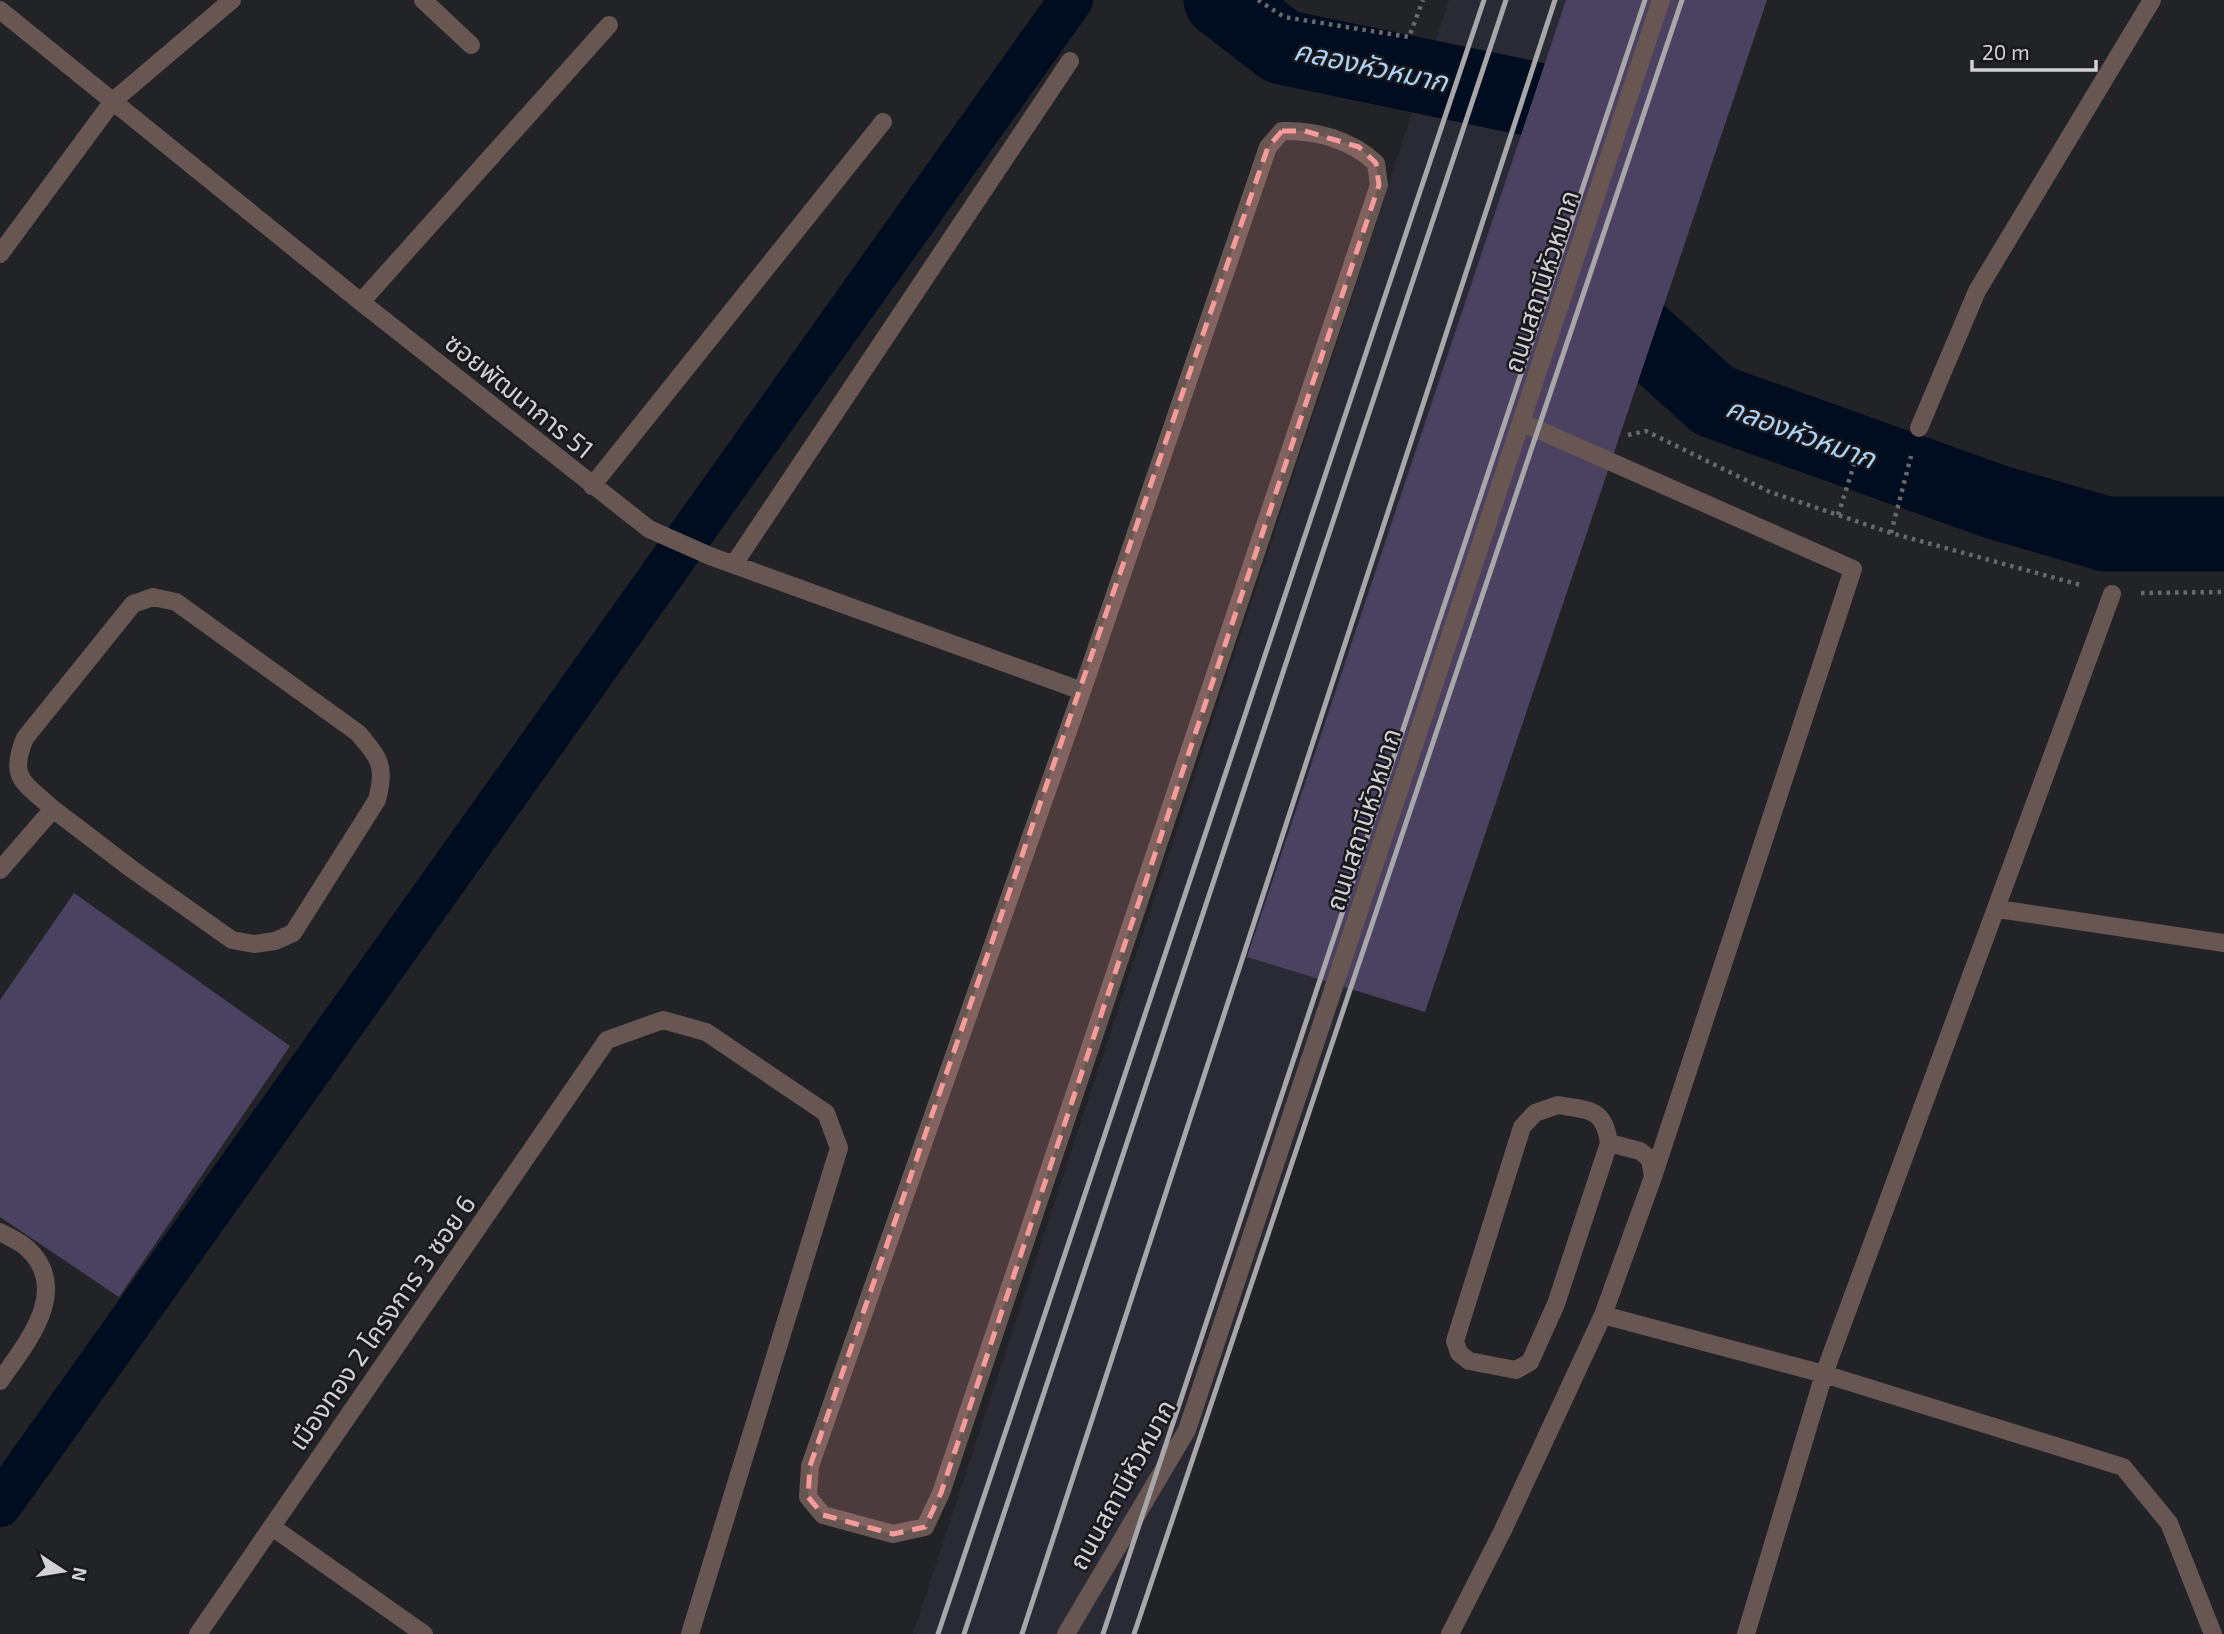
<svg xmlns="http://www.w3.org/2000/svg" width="2224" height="1634" viewBox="0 0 2224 1634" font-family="'Exo 2','Noto Sans Thai',sans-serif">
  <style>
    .built { fill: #292a33 }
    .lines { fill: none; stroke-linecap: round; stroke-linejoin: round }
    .canal { stroke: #000c20; stroke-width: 44 }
    .river { stroke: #000c20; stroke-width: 75 }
    .building { fill: #4b4261 }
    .path { stroke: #69696c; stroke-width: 4.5; stroke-dasharray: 3.5 5; stroke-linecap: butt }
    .minor { stroke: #675651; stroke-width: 18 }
    .rail { stroke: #a7a7a9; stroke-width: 5 }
    .marked { fill: #f59b99; fill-opacity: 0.2; stroke: #f59b99; stroke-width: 5; stroke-dasharray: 14 9; stroke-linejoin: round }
    .labels { text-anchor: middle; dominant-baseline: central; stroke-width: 5; stroke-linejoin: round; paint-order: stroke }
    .street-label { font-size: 26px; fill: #d2d2d4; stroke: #19191d }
    .water-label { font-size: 28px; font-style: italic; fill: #acd4f9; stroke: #19191d }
  </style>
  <rect width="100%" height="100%" fill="#222326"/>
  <path class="built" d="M 1449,0 L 1679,0 L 1131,1634 L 913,1634 Z"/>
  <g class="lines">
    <path class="canal" d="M 0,1505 L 1071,0"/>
    <path class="river" d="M 1221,0 L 1282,47 L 1634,120
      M 1616,259 L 1609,306 L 1714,401 L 1996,502 L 2106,534 L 2224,534"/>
  </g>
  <path class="building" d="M 1566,0 L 1767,0 L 1425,1012 L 1247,957 Z
    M 74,893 L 290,1046 L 119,1297 L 0,1217 L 0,1000 Z"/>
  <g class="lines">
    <path class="path" d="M 1258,0 L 1284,17 L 1409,37 L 1423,0
      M 1628,435 L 1646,431 L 1770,492 L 1891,533 L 2084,586
      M 1838,515 L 1858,452
      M 1891,533 L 1911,456
      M 2141,593 L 2224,592"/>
    <path class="minor" d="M 423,0 L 471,45
      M 0,10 L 361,302 L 649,529 L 710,556 L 1082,691
      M 1282,131 C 1317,130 1351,140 1376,163 L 1379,185 L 941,1493 L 925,1527 L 893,1534 L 823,1515 L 808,1497 L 810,1466 L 1082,691 L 1268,147 Z
      M 0,254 L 113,101 L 232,0
      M 361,302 L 609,25
      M 1521,422 L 1853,569 L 1653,1177 L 1603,1315 L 1824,1374 L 2123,1467 L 2169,1523 L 2213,1634
      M 1919,428 L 1977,291 L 2152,0
      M 592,486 L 883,122
      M 734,564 L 1070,61
      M 0,870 L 53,809 L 133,870 L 232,940 L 254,944 L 275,941 L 293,933 L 377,800 C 386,766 380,759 358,733 L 176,602 L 153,597 L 133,604 L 25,738 C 8,779 24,782 53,809
      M 1998,909 L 2224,943
      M 1558,1105 C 1589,1111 1604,1107 1609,1143 L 1556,1304 L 1530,1362 L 1516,1370 L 1469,1361 L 1459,1353 L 1455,1341 L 1522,1127 L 1535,1113 Z
      M 1609,1143 L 1640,1151 L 1650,1159 L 1653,1177
      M 0,1232 C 9,1237 21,1242 28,1249 C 72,1291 25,1345 0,1381
      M 272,1527 L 424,1634
      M 198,1634 L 607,1040 L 663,1020 L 706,1032 L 826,1113 L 839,1148 L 690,1634
      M 1066,1634 L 1187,1430 L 1661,0
      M 1450,1634 L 1503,1530 L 1603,1315
      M 1746,1634 L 1824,1374 L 2112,594"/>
    <path class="rail" d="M 938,1634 L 1484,0
      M 964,1634 L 1506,0
      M 1022,1634 L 1555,0
      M 1103,1634 L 1645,0
      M 1134,1634 L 1682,0"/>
  </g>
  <path class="marked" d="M 1282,131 L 1305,131 L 1359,147 L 1376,163 L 1379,185 L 941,1493 L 925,1527 L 893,1534 L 823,1515 L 808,1497 L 810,1466 L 1268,147 Z"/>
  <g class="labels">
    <g class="street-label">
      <text transform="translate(1540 281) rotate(-72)">ถนนสถานีหัวหมาก</text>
      <text transform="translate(520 395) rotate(39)">ซอยพัฒนาการ 51</text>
      <text transform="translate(1362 819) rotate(-72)">ถนนสถานีหัวหมาก</text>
      <text transform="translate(381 1322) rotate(-55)">เมืองทอง 2 โครงการ 3 ซอย 6</text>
      <text transform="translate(1121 1484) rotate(-61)">ถนนสถานีหัวหมาก</text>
    </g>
    <g class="water-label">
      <text transform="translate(1371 65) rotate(12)">คลองหัวหมาก</text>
      <text transform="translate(1801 432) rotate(20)">คลองหัวหมาก</text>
    </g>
  </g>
  <g transform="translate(63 1571) rotate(102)" stroke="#19191d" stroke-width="5" paint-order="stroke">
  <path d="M0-5L12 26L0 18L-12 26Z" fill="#d2d2d4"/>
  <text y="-10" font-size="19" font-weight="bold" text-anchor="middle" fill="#d2d2d4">N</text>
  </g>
  <path d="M1972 60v10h124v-10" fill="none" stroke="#d2d2d4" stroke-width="3.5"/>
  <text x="1982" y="60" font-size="21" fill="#d2d2d4" stroke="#19191d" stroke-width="5" paint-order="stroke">20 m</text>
</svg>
